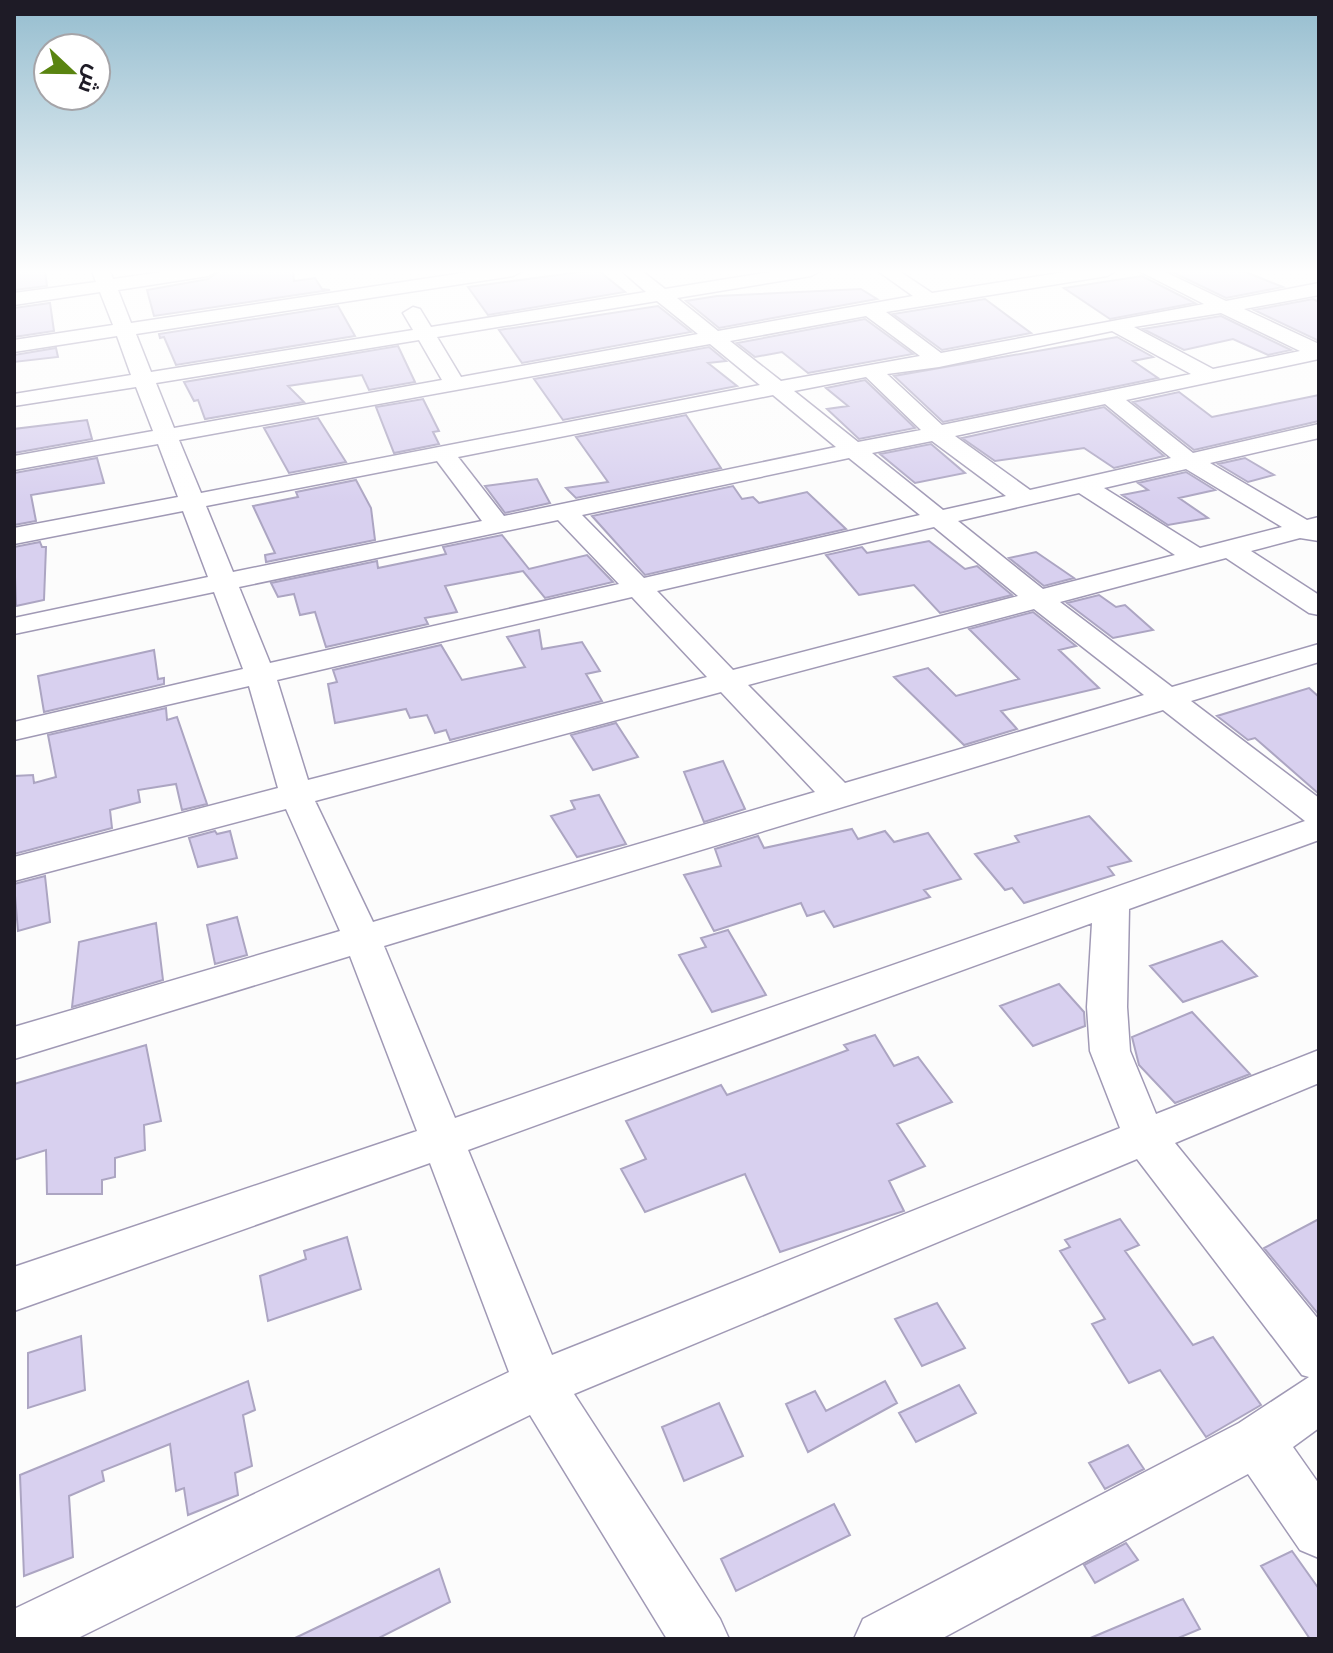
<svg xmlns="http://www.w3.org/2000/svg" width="1333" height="1653" viewBox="0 0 1333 1653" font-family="'Archivo Narrow',Cairo,sans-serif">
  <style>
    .building { fill: #d8d0ef; stroke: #aca5c2; stroke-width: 2 }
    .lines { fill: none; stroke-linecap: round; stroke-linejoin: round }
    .street-casing { stroke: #a099b5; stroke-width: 3 }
    .street { fill: #fff; fill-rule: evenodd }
  </style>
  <rect width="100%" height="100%" fill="#fcfcfc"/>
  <path class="building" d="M 14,271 L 45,271 L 47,286 L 14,290 Z
    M 220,271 L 293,271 L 294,281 L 315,278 L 322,289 L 330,290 L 154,316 L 147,290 L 208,279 Z
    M 587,271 L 599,271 L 625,292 L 488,315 L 468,287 Z
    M 1170,271 L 1243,271 L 1283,287 L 1226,298 Z
    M 1142,276 L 1195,303 L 1110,319 L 1064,288 Z
    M 861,289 L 877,299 L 719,328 L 686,301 L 717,296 Z
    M 985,299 L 1031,333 L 942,350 L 893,314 Z
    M 1313,299 L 1319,302 L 1319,341 L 1254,310 Z
    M 50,303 L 54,331 L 14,337 L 14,308 Z
    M 338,306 L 355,336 L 176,365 L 164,337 L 160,338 L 159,334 Z
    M 658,306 L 691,332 L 522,363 L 499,330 Z
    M 1221,316 L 1291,350 L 1268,355 L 1233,339 L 1184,350 L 1143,329 Z
    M 865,319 L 913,354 L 808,373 L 782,352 L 755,357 L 737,343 Z
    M 1117,337 L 1153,357 L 1133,361 L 1158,378 L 943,422 L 894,376 Z
    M 398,346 L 415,382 L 369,390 L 362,375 L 288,386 L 304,402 L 205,419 L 198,400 L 194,401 L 184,382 Z
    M 709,347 L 726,361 L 708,363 L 737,386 L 563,420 L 534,379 Z
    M 56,348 L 58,357 L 14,362 L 14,355 Z
    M 865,380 L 915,428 L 859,439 L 827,409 L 848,406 L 826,388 Z
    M 1179,392 L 1212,417 L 1319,395 L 1319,421 L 1194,450 L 1133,402 Z
    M 423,399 L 439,431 L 433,432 L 439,444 L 394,453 L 376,407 Z
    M 1104,407 L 1164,456 L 1114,468 L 1084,448 L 995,461 L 962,438 Z
    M 686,415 L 721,468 L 576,498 L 566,488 L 608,482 L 576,437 Z
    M 318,418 L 346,462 L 289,473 L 264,428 Z
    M 87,420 L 92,439 L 14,453 L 14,429 Z
    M 931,444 L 965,473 L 915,483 L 880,454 Z
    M 97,458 L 104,483 L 31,495 L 36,521 L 14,525 L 14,473 Z
    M 1245,458 L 1274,475 L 1248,482 L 1218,464 Z
    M 1186,472 L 1215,490 L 1179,498 L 1208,518 L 1168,525 L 1122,495 L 1148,490 L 1138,483 Z
    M 537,479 L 550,503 L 505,513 L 485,486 Z
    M 356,480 L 371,508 L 375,540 L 266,562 L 265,555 L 275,553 L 253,506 L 298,497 L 296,492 Z
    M 733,486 L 742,499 L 753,497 L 759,503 L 807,492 L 846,529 L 645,575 L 592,516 Z
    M 502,535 L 529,569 L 587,555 L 613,582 L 545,598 L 523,571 L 445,586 L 457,612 L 425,618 L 428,624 L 326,647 L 315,612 L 300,615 L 294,594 L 278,597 L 271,583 L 377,561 L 378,568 L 446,554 L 443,547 Z
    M 929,541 L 965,569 L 977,566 L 1012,595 L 940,613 L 914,585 L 859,595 L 826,555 L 862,547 L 867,553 Z
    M 40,542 L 42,547 L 46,547 L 44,600 L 16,606 L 14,547 Z
    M 1036,552 L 1074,578 L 1044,586 L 1009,558 Z
    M 1099,595 L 1116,607 L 1125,605 L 1153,630 L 1113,638 L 1067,603 Z
    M 1033,612 L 1076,646 L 1059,650 L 1099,688 L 1001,711 L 1017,729 L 964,745 L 894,677 L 928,668 L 956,696 L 1019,679 L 969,629 Z
    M 539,630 L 542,649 L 582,642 L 600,671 L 586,674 L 602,701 L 450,740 L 446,730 L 435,733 L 427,715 L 410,718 L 406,709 L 335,723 L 328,684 L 337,682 L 333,670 L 441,645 L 462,680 L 525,667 L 507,637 Z
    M 154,650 L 158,679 L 164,678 L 164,684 L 44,712 L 38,676 Z
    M 1309,688 L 1319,697 L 1319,794 L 1255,738 L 1248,740 L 1217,716 Z
    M 166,708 L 167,720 L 177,717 L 207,804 L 182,810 L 176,784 L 138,790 L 140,802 L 110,810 L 112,828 L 14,854 L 14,776 L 33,775 L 34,783 L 56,777 L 48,735 Z
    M 616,723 L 638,757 L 593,770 L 571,735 Z
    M 723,761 L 745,809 L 704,822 L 684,772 Z
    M 599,795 L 626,844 L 577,857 L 551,816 L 575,809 L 571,801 Z
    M 1089,816 L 1131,861 L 1108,867 L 1114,875 L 1024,903 L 1012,888 L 1005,890 L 975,854 L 1019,842 L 1015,836 Z
    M 852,829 L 858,839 L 885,831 L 894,842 L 928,833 L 961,879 L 924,890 L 930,897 L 834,927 L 824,911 L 807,916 L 801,903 L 714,931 L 684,875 L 721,866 L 715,849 L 758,836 L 764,848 Z
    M 215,831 L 217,834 L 230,831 L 237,858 L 198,867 L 189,838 Z
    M 45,876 L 50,922 L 18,931 L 14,884 Z
    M 237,917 L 247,955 L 215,964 L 207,925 Z
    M 156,923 L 163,980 L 72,1007 L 79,942 Z
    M 728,930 L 766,995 L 712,1012 L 679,955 L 706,947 L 701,938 Z
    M 1222,941 L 1257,976 L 1183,1002 L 1150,966 Z
    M 1059,984 L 1084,1012 L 1085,1026 L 1033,1046 L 1000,1006 Z
    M 1192,1012 L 1250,1074 L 1175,1103 L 1139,1065 L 1132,1037 Z
    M 875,1035 L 894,1066 L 918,1057 L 952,1102 L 897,1124 L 925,1166 L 889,1181 L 904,1211 L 780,1252 L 745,1174 L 645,1212 L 621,1169 L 646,1159 L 626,1121 L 721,1085 L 727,1095 L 848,1050 L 844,1045 Z
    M 146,1045 L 161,1121 L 144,1125 L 145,1150 L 115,1158 L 115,1177 L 102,1180 L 102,1194 L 47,1194 L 46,1150 L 14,1160 L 14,1084 Z
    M 1120,1219 L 1139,1245 L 1125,1251 L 1193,1345 L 1213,1337 L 1261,1405 L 1206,1437 L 1160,1370 L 1129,1383 L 1092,1324 L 1105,1319 L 1060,1251 L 1070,1247 L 1065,1240 Z
    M 1319,1219 L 1319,1315 L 1264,1248 Z
    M 347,1237 L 361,1289 L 268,1321 L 260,1276 L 306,1259 L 304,1251 Z
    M 937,1303 L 965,1348 L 922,1366 L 895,1319 Z
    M 81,1336 L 85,1390 L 28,1408 L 28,1353 Z
    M 248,1381 L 255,1410 L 243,1415 L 252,1466 L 235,1473 L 238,1495 L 188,1515 L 184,1488 L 176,1491 L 170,1444 L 102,1471 L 104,1481 L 69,1496 L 73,1557 L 24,1576 L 20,1475 Z
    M 885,1381 L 897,1403 L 808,1452 L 786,1404 L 815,1391 L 826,1411 Z
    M 959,1385 L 976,1413 L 916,1442 L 899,1413 Z
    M 719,1403 L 743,1456 L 684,1481 L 662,1427 Z
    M 1128,1445 L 1144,1469 L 1105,1489 L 1089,1463 Z
    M 834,1504 L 850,1535 L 736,1591 L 721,1559 Z
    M 1126,1543 L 1138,1560 L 1095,1583 L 1084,1565 Z
    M 1292,1551 L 1319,1589 L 1319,1639 L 1310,1639 L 1261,1566 Z
    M 439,1569 L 450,1602 L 377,1639 L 293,1639 Z
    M 1183,1599 L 1200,1629 L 1176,1639 L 1088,1639 Z"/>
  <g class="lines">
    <g class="street-casing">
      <path id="street" d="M 92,271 L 110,271 L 113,279 L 170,271 L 217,271 L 208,276 L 118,290 L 131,323 L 476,271 L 522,271 L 513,276 L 136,334 L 151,372 L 413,330 L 403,313 L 413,307 L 420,309 L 431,327 L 646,292 L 622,271 L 642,271 L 665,289 L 777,271 L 820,271 L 811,276 L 677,298 L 718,331 L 913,296 L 878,271 L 899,271 L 932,293 L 1072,271 L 1116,271 L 1107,276 L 886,312 L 941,353 L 1204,304 L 1139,271 L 1163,271 L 1226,301 L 1319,283 L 1319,295 L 1244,309 L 1319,344 L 1319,359 L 1126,400 L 1193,453 L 1319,424 L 1319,438 L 1210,463 L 1307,520 L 1319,517 L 1319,541 L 1300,538 L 1251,551 L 1319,595 L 1319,615 L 1309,613 L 1226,558 L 1060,602 L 1172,687 L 1319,644 L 1319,662 L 1191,701 L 1319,798 L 1319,840 L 1129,909 L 1127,1007 L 1130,1051 L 1156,1114 L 1319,1050 L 1319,1083 L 1175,1143 L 1319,1320 L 1319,1428 L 1293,1447 L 1319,1484 L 1319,1558 L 1300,1550 L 1248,1474 L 941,1639 L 854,1639 L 863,1619 L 1239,1423 L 1309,1377 L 1302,1375 L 1137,1159 L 574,1394 L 720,1619 L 729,1639 L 667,1639 L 530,1415 L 76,1639 L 14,1639 L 14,1609 L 509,1372 L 430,1163 L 14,1311 L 14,1267 L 417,1131 L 350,956 L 14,1059 L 14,1027 L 340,931 L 286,809 L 14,881 L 14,857 L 278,788 L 249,686 L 14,740 L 14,722 L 243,669 L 214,592 L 14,634 L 14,618 L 208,577 L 183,511 L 14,544 L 14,528 L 178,497 L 158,444 L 14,470 L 14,456 L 153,431 L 136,387 L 14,406 L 14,394 L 131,375 L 117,336 L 14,352 L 14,340 L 113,325 L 100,292 L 14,305 L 14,293 L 96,282 ZM 657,301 L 698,334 L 461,377 L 437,337 ZM 1221,313 L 1300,351 L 1213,369 L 1134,327 ZM 866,316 L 920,356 L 781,381 L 730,341 ZM 1112,331 L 1191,374 L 942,425 L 887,374 L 939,367 ZM 419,340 L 442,380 L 174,428 L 156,383 ZM 710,344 L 760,385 L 201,493 L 179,440 ZM 866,377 L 921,430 L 858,442 L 794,391 ZM 773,395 L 836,447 L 504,516 L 458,457 ZM 1105,404 L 1171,458 L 1030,490 L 955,436 ZM 932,441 L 1006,496 L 943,510 L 872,453 ZM 849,458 L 920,515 L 644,578 L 582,515 ZM 437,461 L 482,521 L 233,572 L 206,506 ZM 1186,469 L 1282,527 L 1200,548 L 1104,488 ZM 1079,493 L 1175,555 L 1043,589 L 958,521 ZM 558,520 L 619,584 L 270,663 L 239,587 ZM 934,527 L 1018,596 L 733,670 L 657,591 ZM 632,597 L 707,677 L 308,780 L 277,680 ZM 1034,609 L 1144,695 L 845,783 L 748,685 ZM 721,692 L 815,792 L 373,922 L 315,801 ZM 1163,710 L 1305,821 L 455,1118 L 384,946 ZM 1092,923 L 1087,1007 L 1090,1051 L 1120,1128 L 552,1355 L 468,1150 Z"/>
    </g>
    <use href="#street" class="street"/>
  </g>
  <linearGradient id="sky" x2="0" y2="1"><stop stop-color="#95bdcf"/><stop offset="0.54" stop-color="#fefefe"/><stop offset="1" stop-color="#fefefe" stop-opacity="0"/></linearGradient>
  <rect width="1333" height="503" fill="url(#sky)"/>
  <rect width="1333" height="1653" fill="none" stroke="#1e1b26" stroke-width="32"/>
  <g transform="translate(72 72) rotate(112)"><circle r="38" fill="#ffffff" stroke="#a5a4a8" stroke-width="2"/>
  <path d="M0-6L14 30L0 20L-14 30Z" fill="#598410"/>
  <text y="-12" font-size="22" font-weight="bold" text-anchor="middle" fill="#1e1b26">ش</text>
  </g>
</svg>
